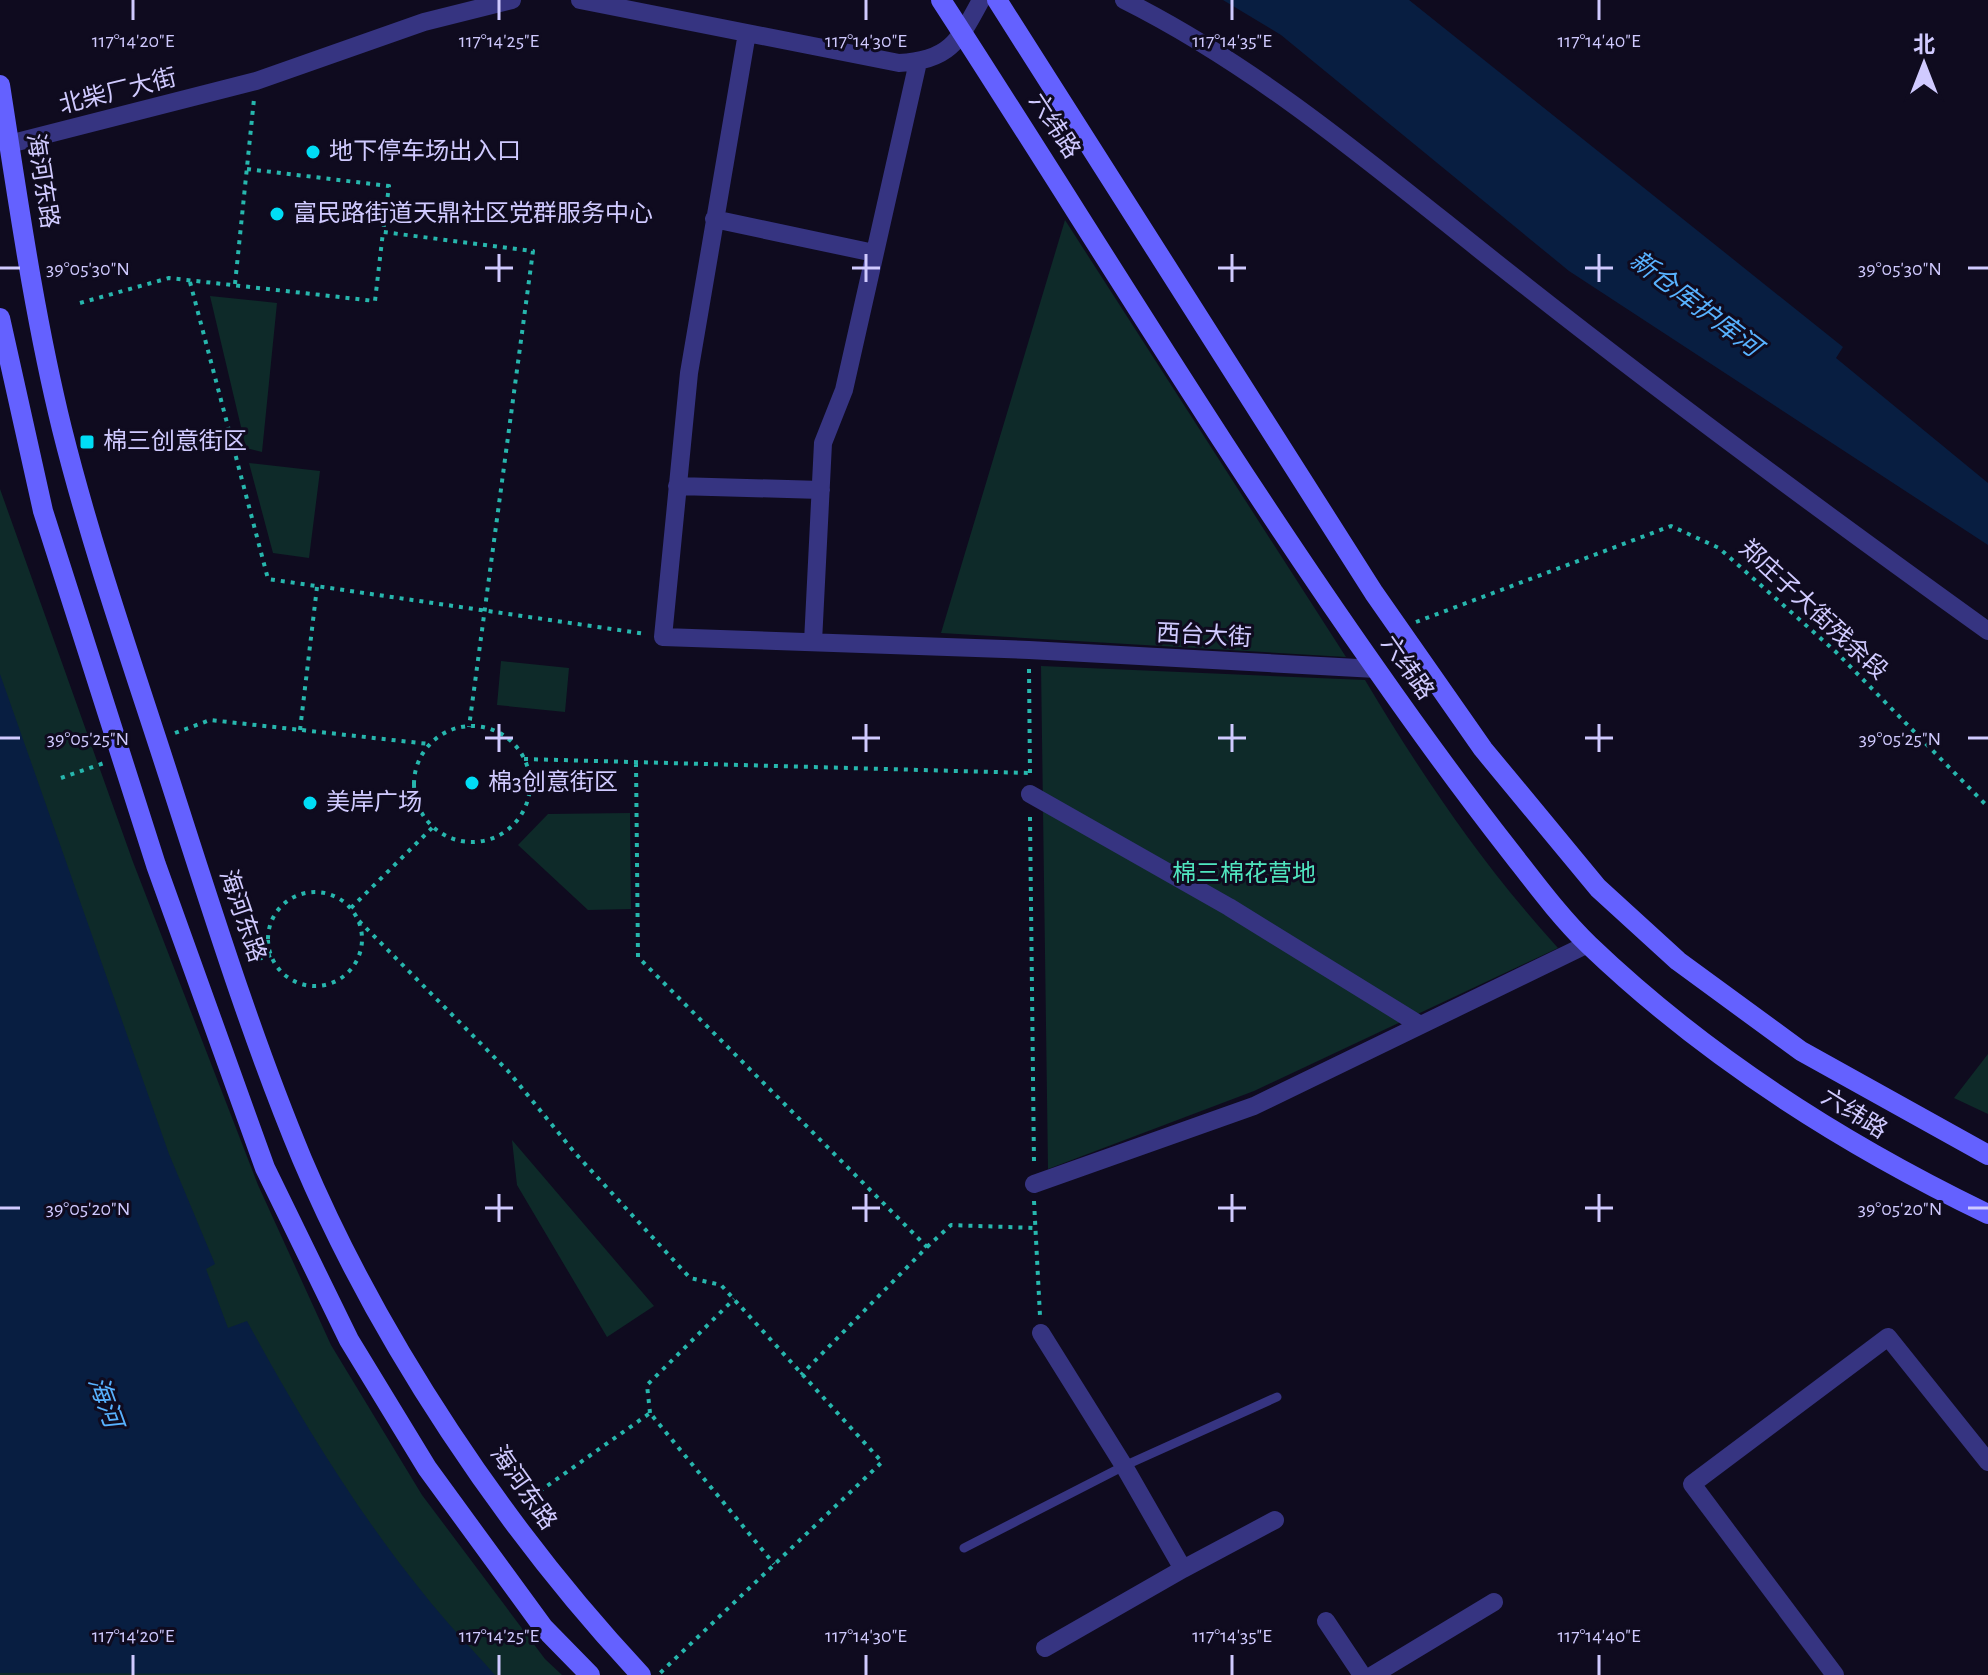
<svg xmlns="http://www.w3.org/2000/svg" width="1988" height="1675" viewBox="0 0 1988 1675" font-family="'Alegreya Sans','Noto Sans SC',sans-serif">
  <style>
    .green { fill: #0e2a29 }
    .water { fill: #081e41 }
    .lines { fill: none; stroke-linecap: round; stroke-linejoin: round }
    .path { stroke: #27b6ad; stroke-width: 4; stroke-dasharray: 4 6; stroke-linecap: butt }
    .lane { stroke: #363481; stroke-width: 9 }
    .street { stroke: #363481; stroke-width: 18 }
    .secondary { stroke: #6461ff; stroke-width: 20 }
    .ticks { fill: none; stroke: #d0caff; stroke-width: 3 }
    .poi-dot { fill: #00ddf5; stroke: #0f0b1f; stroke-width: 3 }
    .labels { text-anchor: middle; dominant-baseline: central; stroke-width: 6; stroke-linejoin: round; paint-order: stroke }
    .street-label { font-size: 24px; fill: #d0caff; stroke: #0f0b1f }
    .poi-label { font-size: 24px; fill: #d0caff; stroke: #0f0b1f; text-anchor: start }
    .park-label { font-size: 24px; fill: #50e5bf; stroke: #0f0b1f }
    .water-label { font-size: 26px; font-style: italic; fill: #58b2ff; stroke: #0f0b1f }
    .ticks-label { font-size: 20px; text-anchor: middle; fill: #d0caff; stroke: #0f0b1f; stroke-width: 6; stroke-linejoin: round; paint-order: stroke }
  </style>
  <rect width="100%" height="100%" fill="#0f0b1f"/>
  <path class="green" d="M 1065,220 L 1346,657 L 941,633 Z
    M 210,296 L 277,303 L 262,452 L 246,448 Z
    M 249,463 L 320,471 L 309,558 L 273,553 Z
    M 0,489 L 133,862 L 258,1185 L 331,1345 L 422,1495 L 545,1659 L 562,1675 L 0,1675 Z
    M 501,661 L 569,668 L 565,712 L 497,705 Z
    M 1041,666 L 1365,680 C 1423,777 1481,863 1558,948 L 1254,1091 L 1048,1169 Z
    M 630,813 L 631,909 L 588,910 L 518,845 L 548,814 Z
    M 1988,1054 L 1988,1114 L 1954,1098 Z
    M 512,1140 L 654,1306 L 607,1337 L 517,1185 Z"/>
  <path class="water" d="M 1223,0 L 1409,0 L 1843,347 L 1836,358 L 1988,483 L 1988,545 L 1569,271 L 1281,35 Z
    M 0,674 L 169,1154 L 215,1264 L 206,1269 L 228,1328 L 247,1321 C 298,1415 355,1509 423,1593 C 445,1621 471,1648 495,1675 L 0,1673 Z"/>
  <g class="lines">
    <path class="path" d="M 247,169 L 389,186 L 383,232
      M 190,282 L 268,579 L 646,634
      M 235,284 L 254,99
      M 80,303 L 169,278 L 375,301 L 383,232 L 533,251 L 469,727
      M 1416,622 L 1671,526 L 1719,548 L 1836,652 L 1988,807
      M 1029,669 L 1030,776
      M414 784a58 58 0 1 1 116 0a58 58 0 1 1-116 0Z
      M 300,730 L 317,587
      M 175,733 L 210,720 L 429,744
      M 524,759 L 1030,773
      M 636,763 L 638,957 L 927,1247 L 801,1375
      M 61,778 L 104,763
      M 1030,817 L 1034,1164
      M268 939a47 47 0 1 1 94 0a47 47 0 1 1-94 0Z
      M 351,908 L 433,827
      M 359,921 L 508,1071 L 575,1153 L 690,1278 L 721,1285 L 882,1462 L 659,1674
      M 249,962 L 271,955
      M 1034,1201 L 1040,1316
      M 927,1247 L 951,1225 L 1034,1228
      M 650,1413 L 647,1385 L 734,1299
      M 523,1503 L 650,1413 L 774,1564"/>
    <path class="lane" d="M 964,1548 L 1124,1466 L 1277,1397"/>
    <path class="street" d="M 580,0 L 899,63 C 949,61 959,41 981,0
      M 1124,0 C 1272,74 1397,186 1527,287 C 1678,406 1832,519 1988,631
      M 747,33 L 689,373 L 663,637 L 1029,650 L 1376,669
      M 9,144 L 256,81 L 424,22 L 512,0
      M 714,219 L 874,253
      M 677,486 L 821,490
      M 813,642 L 823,443 L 844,390 L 918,62
      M 1030,794 L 1229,907 L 1420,1025
      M 1034,1184 L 1254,1106 L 1588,944
      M 1041,1333 L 1124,1466 L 1183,1569 L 1045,1648
      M 1183,1569 L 1275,1520
      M 1326,1621 L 1362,1675
      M 1373,1675 L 1494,1602
      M 1835,1675 L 1692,1484 L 1888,1337 L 1988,1462"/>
    <path class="secondary" d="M 941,0 C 1085,222 1222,450 1374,666 C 1418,729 1463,791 1510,851 C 1535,883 1560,917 1589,945 C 1706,1057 1843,1144 1988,1214
      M 997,0 L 1374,593 L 1483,749 L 1598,888 L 1678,961 L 1801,1051 L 1988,1155
      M 0,85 C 18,200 34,315 62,429 C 93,553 136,674 175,796 C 214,917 253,1041 302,1159 C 379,1341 506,1531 641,1675
      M 0,318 L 43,511 L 156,865 L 265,1168 L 349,1340 L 427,1468 L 543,1627 L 590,1675"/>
  </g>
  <path class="ticks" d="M 133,0 L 133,20M 499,0 L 499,20M 866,0 L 866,20M 1232,0 L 1232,20M 1599,0 L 1599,20M 499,254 L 499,282M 866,254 L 866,282M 1232,254 L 1232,282M 1599,254 L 1599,282M 0,268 L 20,268M 485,268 L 513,268M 852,268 L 880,268M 1218,268 L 1246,268M 1585,268 L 1613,268M 1968,268 L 1988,268M 499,724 L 499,752M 866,724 L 866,752M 1232,724 L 1232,752M 1599,724 L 1599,752M 0,738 L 20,738M 485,738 L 513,738M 852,738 L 880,738M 1218,738 L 1246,738M 1585,738 L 1613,738M 1968,738 L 1988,738M 499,1194 L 499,1222M 866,1194 L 866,1222M 1232,1194 L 1232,1222M 1599,1194 L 1599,1222M 0,1208 L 20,1208M 485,1208 L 513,1208M 852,1208 L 880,1208M 1218,1208 L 1246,1208M 1585,1208 L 1613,1208M 1968,1208 L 1988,1208M 133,1655 L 133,1675M 499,1655 L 499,1675M 866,1655 L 866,1675M 1232,1655 L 1232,1675M 1599,1655 L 1599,1675"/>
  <g class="poi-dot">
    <circle cx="313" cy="152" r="8"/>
    <circle cx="277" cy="214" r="8"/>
    <rect x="79" y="434" width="16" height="16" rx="4"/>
    <circle cx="472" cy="783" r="8"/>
    <circle cx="310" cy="803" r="8"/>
  </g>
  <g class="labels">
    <g class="street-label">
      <text transform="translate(118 92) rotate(-14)">北柴厂大街</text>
      <text transform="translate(1054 126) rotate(57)">六纬路</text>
      <text transform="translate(42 181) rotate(81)">海河东路</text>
      <text transform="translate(1813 610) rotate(43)">郑庄子大街残余段</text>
      <text transform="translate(1204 636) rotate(3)">西台大街</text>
      <text transform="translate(1407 668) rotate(55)">六纬路</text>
      <text transform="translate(242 916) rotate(71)">海河东路</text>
      <text transform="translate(1854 1114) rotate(32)">六纬路</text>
      <text transform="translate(523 1488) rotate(55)">海河东路</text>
    </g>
    <g class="poi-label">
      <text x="329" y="152">地下停车场出入口</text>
      <text x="293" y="214">富民路街道天鼎社区党群服务中心</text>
      <text x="103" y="442">棉三创意街区</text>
      <text x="488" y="783">棉3创意街区</text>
      <text x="326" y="803">美岸广场</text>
    </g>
    <g class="park-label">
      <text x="1244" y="874">棉三棉花营地</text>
    </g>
    <g class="water-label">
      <text transform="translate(1695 304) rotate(37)">新仓库护库河</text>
      <text transform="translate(105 1402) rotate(70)">海河</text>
    </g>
  </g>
  <g class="ticks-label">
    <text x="133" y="47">117°14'20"E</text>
    <text x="499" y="47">117°14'25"E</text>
    <text x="866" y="47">117°14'30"E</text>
    <text x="1232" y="47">117°14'35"E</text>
    <text x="1599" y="47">117°14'40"E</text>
    <text x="88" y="275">39°05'30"N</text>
    <text x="1900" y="275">39°05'30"N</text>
    <text x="88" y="745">39°05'25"N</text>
    <text x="1900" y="745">39°05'25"N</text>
    <text x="88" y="1215">39°05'20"N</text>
    <text x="1900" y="1215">39°05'20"N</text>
    <text x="133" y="1642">117°14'20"E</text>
    <text x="499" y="1642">117°14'25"E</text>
    <text x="866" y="1642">117°14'30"E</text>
    <text x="1232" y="1642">117°14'35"E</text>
    <text x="1599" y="1642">117°14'40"E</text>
  </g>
  <g transform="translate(1924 64)" stroke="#0f0b1f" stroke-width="6" paint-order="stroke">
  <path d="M0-6L14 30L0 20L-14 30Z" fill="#d0caff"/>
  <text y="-12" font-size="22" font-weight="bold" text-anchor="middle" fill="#d0caff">北</text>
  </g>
</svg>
